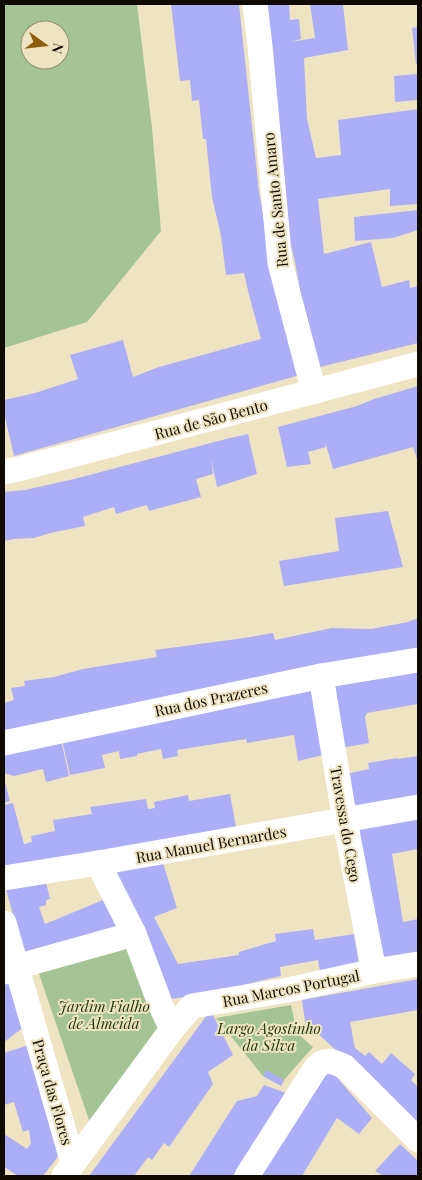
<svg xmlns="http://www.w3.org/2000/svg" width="422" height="1180" font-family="'Playfair Display',serif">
<rect width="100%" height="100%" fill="#efe4c2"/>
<g fill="#a5c495" fill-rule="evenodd">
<path d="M4,4H137L152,128L161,231L87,322L4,348ZM30,30H60V60H30Z"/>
<path d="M130,946L161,1024L90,1123L38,971Z"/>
<path d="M291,1005L297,1033L313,1047L284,1080L281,1086L263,1076L216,1018Z"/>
</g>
<g fill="#adaef8">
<path d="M171,4H239L259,192L266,231L300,375L14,456L4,413V400L35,393L78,379L70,355L123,340L133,377L159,367L261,339L249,295L244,273L226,275L221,236L212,197L206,139H203L199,100L192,101L190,80L180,81Z"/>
<path d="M262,4H289L290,20L299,19L301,39L290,42L315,38L310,4H343L348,50L304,58L307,119L316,158L341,155L338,120L418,109V204L390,206V189L318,199L324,254L371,242L382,287L409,280L410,288L418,286V343L320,367L303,307L295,262L281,204Z"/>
<path d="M418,27V64H416L412,28Z"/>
<path d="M418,74V100L395,102L394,76Z"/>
<path d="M418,210V230L393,238L355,241L354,217Z"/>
<path d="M418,386V462L413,447L333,469L325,441L326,447L308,452L311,464L287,467L278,427L357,406L374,399Z"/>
<path d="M248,434L257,474L217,487L211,459L213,474L196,479L201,497L149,511L147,505L116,514L114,507L83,517L85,526L50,533L34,538L14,539L4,541V492L25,490L74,479L226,439Z"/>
<path d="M388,511L403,567L284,586L279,561L339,551L335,518Z"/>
<path d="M418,618V650L4,732V703L14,700L11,688L25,686L24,681L54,677L83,669L157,657L155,650L244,638L273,633L275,640L332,628L371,629L408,622Z"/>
<path d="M418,672V704L367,713L365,717L369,743L341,748L331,687Z"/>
<path d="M312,691L323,755L298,761L294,735L247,743L246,739L177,750L178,756L163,759L161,749L137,754V756L120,759L119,751L102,755L105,768L70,775L62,740Z"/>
<path d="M61,740L69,776L46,782L43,769L14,776L4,773V754Z"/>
<path d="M418,756V796L352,807L346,774L369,769L368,763L398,758V759Z"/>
<path d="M4,778L10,801L4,803Z"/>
<path d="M230,794L236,827L4,868V805L13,803L24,844L32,842L31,836L55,831L53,820L92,814L90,807L146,799L148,809L155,808L154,802L188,795L189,801Z"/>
<path d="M418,817V849L392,854L403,922L418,919V954L378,961L355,826Z"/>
<path d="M162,860L177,908L154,917L178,964L239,955V952L276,941L275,934L313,929L315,940L354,934L359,964L320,972L318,960L280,967L281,976L196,996L169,999L110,869Z"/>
<path d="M45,878L50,899L46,900V905L39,907L45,924L103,900L120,929L25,957L5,886Z"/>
<path d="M9,979L24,1027L4,1042V982Z"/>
<path d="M418,979V1010L350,1022L355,1048L365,1056L369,1052L382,1064L391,1053L415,1074L411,1080L418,1087V1126L313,1029L306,1028L302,1000Z"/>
<path d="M207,1015H213L233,1055L208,1072L213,1084L169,1147L164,1143L152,1160L148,1157L134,1176H89Z"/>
<path d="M29,1045L59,1149L57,1158L43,1176H18L4,1167V1134L27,1149L31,1143L29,1130L23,1132L14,1102L4,1105V1053Z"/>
<path d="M266,1070L284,1080L281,1086L263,1076Z"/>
<path d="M329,1072L334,1074L372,1118L359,1134L337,1118L302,1176H260L326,1074Z"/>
<path d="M264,1085L286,1093L233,1176H189L237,1101L257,1096Z"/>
<path d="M400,1144L418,1161V1176H384L375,1171Z"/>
</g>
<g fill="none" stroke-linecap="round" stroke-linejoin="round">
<g stroke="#fff" stroke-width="25">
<path d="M255,4L260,46L280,263L314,392"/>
<path d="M4,472L19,469L418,364"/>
<path d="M321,676L345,821L374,971"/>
<path d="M4,743L321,676L418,660"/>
<path d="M98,863L134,934L161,1006L168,1021L173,1028"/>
<path d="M4,878L98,863L418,807"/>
<path d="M4,923L73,1163"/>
<path d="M4,972L16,967L134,934"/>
<path d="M64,1176L173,1028L192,1006L288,990L374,971L418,964"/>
<path d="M247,1176L315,1069C325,1057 333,1061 345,1067L418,1140"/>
</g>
</g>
<g text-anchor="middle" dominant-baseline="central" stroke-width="4" stroke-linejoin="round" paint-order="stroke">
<g font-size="15" fill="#0f0b02" stroke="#efe4c2">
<text transform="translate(275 200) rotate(-96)">Rua de Santo Amaro</text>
<text transform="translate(211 419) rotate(-15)">Rua de São Bento</text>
<text transform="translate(211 699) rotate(-12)">Rua dos Prazeres</text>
<text transform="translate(346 824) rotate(80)">Travessa do Cego</text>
<text transform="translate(211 844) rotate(-10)">Rua Manuel Bernardes</text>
<text transform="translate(291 988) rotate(-11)">Rua Marcos Portugal</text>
<text transform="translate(53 1092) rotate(74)">Praça das Flores</text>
</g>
<g font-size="15" font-style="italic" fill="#1b3706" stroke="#efe4c2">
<text x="104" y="1006">Jardim Fialho<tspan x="104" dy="17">de Almeida</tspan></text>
<text x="269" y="1028">Largo Agostinho<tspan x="269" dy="17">da Silva</tspan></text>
</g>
</g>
<rect width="422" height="1180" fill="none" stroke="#0f0b02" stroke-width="10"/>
<g transform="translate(45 45) rotate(105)"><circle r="24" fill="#efe4c2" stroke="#958d75"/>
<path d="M0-4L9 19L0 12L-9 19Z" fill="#8f5e0b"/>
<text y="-8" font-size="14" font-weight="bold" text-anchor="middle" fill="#0f0b02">N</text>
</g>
</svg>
